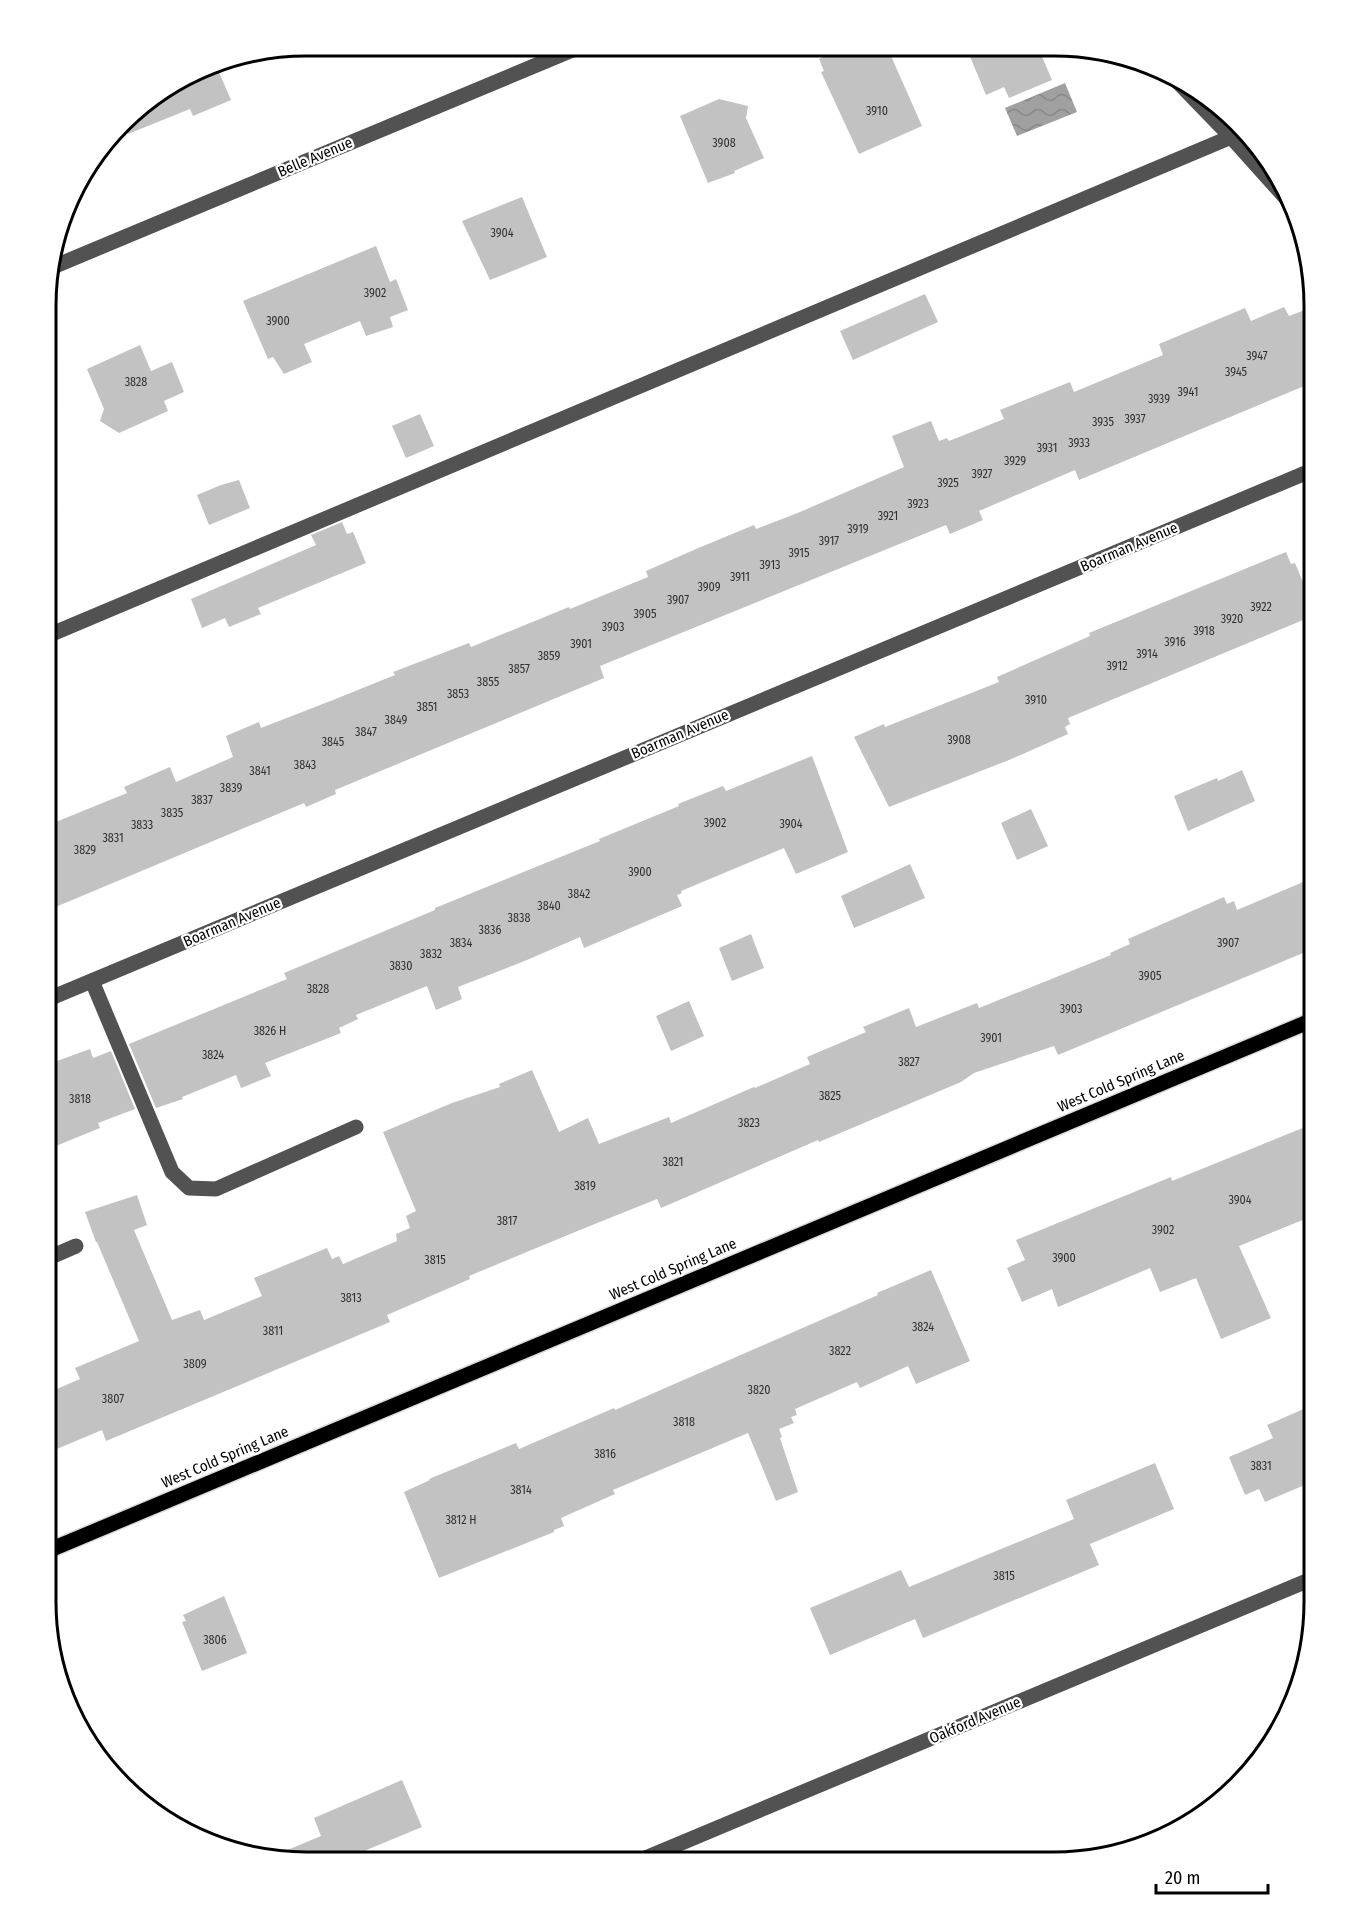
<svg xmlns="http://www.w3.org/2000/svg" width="1360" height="1908" font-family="'Fira Sans Condensed',sans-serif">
<defs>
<pattern id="water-waves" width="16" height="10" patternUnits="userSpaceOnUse" patternTransform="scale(1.5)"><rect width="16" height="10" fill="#a0a0a0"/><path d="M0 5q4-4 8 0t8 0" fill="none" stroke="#888"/></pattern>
</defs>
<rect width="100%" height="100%" fill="#fff"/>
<path fill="url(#water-waves)" d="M1065,83L1077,112L1017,136L1005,108Z"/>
<g fill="#c2c2c2">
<path d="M846,47H887L922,126L859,154L821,72L824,71L819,59Z"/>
<path d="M966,47H1038L1052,80L1009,98L1004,87L986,95Z"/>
<path d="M215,63L231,100L193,116L190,109L128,134L123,123L134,109Z"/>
<path d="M719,99L748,106L746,118L764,158L734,171L735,173L708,183L680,116Z"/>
<path d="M522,197L547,257L490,280L462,221Z"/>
<path d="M376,246L390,282L396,279L408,310L390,317L393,327L366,336L360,321L304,344L312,362L284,374L273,357L268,359L243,301Z"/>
<path d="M925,294L938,322L853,360L840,331Z"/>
<path d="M1315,306V367L1308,370L1314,382L1079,480L1075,470L979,511L983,520L950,534L946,525L600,666L604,678L335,790L336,794L306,807L304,803L46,911V826L127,793L124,787L170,767L176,782L233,757L226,736L259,722L261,728L333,700L395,675L393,672L469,643L471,647L569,607L570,609L648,577L646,571L696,549L754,525L756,529L800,512L904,467L892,436L931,421L939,441L947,438L949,441L1004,419L1000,410L1070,382L1074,392L1163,355L1159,344L1245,308L1251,321L1284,307L1289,316Z"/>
<path d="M140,345L151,371L172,362L184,392L164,401L168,411L119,433L100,421L104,409L87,369Z"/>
<path d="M420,414L434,446L406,458L392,426Z"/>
<path d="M239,480L250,508L209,525L197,495L221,485Z"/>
<path d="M342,522L347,534L353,532L366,563L258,608L261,614L229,627L225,618L202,628L191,599L316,545L311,535Z"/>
<path d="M1286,552L1291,564L1295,563L1315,611V615L1068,718L1070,724L1065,727L1068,734L1009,760L889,807L854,737L884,724L885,727L999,682L997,677L1090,636L1089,633Z"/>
<path d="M812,756L848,852L796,874L784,848L681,891L682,893L677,895L682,906L584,948L580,937L527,960L458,987L462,999L436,1010L427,986L356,1015L358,1019L339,1028L341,1033L265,1063L271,1076L241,1088L236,1075L182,1097L183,1099L156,1108L129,1044L287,979L284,973L435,910V908L600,841L599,839L679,806L678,804L723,786L726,791Z"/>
<path d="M1242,770L1255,801L1188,831L1174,796L1217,778L1218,781Z"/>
<path d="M1031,809L1048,846L1017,860L1001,823Z"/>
<path d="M910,864L925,898L854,928L841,896Z"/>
<path d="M1315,877V948L1058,1055L1054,1046L974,1073L961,1082L819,1142L818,1140L661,1208L657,1199L575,1232L469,1276L470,1279L387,1315L390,1322L106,1441L102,1430L45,1454V1394L80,1379L75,1368L139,1341L97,1242H96L85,1212L137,1195L147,1225L134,1230L172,1320L200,1310L204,1320L262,1296L254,1278L327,1248L332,1259L339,1256L343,1264L397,1241L396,1234L410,1228L406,1216L416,1211L383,1132L452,1103L500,1087L499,1084L532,1070L559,1132L588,1118L599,1144L669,1117L671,1123L754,1087L755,1088L810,1064L807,1057L866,1032L863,1027L909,1008L916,1027L977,1003L979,1008L1111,955L1110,953L1130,944L1128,939L1224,897L1227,904L1234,901L1237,910Z"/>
<path d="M751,934L764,968L732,981L719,948Z"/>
<path d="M689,1001L704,1036L671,1051L656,1016Z"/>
<path d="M90,1049L93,1058L111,1051L135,1109L98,1123L100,1128L46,1150V1065Z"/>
<path d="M1315,1123V1215L1239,1246L1271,1318L1221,1339L1196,1278L1160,1292L1150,1268L1058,1307L1052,1289L1022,1302L1007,1268L1025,1260L1016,1240L1171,1177L1172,1181Z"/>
<path d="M931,1270L970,1361L916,1384L908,1366L860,1388L857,1382L795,1409L797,1415L791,1417L794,1423L779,1429L782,1437L780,1438L798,1492L776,1501L748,1433L613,1490L615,1494L561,1518L564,1526L554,1530V1532L439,1578L404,1492L430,1480L429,1479L516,1443L519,1449L614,1408L615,1410L878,1295L877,1293Z"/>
<path d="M1315,1404L1314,1481L1265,1502L1259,1489L1245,1495L1229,1457L1273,1438L1267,1425Z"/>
<path d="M1155,1463L1174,1509L1090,1544L1099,1565L923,1638L915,1619L830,1655L810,1608L901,1570L909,1587L1074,1519L1066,1500Z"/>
<path d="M224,1596L247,1653L202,1671L182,1622L186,1621L183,1615Z"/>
<path d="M402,1780L422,1827L340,1861L266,1859L321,1836L314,1818Z"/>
</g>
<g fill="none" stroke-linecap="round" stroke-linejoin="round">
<g stroke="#dbdbdb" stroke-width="18">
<path id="major" d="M45,1552L1315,1019"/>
</g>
<g stroke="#525252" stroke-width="15">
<path d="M1171,75L1231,137"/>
<path d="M48,269L582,46"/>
<path d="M47,636L1231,137L1291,204"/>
<path d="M92,981L172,1172L189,1188L216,1189L356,1127"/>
<path d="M46,1000L1315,469"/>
<path d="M46,1259L76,1246"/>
<path d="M636,1862L1314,1578"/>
</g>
<use href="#major" stroke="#000" stroke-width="15"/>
</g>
<g text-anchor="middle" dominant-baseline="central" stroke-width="4.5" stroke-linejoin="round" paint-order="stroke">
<g font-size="12" fill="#303030">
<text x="877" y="111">3910</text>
<text x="724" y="143">3908</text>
<text x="502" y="233">3904</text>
<text x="375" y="293">3902</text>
<text x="278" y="321">3900</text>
<text x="1257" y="356">3947</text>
<text x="1236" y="372">3945</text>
<text x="136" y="382">3828</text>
<text x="1188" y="392">3941</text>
<text x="1159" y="399">3939</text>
<text x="1135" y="419">3937</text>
<text x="1103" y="422">3935</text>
<text x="1079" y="443">3933</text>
<text x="1047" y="448">3931</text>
<text x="1015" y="461">3929</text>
<text x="982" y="474">3927</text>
<text x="948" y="483">3925</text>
<text x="918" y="504">3923</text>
<text x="888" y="516">3921</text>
<text x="858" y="529">3919</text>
<text x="829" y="541">3917</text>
<text x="799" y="553">3915</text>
<text x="770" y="565">3913</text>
<text x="740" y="577">3911</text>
<text x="709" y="587">3909</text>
<text x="678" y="600">3907</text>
<text x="1261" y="607">3922</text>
<text x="645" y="614">3905</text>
<text x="1232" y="619">3920</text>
<text x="613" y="627">3903</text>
<text x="1204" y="631">3918</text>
<text x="1175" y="642">3916</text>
<text x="581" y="644">3901</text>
<text x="1147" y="654">3914</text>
<text x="549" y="656">3859</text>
<text x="1117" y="666">3912</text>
<text x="519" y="669">3857</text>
<text x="488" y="682">3855</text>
<text x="458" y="694">3853</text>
<text x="1036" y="700">3910</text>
<text x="427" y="707">3851</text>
<text x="396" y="720">3849</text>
<text x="366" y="732">3847</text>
<text x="959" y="740">3908</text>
<text x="333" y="742">3845</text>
<text x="305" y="765">3843</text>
<text x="260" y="771">3841</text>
<text x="231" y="788">3839</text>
<text x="202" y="800">3837</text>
<text x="172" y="813">3835</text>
<text x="715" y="823">3902</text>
<text x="791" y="824">3904</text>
<text x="142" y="825">3833</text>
<text x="113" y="838">3831</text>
<text x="85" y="850">3829</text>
<text x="640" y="872">3900</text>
<text x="579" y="894">3842</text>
<text x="549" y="906">3840</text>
<text x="519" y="918">3838</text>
<text x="490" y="930">3836</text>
<text x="461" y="943">3834</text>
<text x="1228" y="943">3907</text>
<text x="431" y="954">3832</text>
<text x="401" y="966">3830</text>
<text x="1150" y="976">3905</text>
<text x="318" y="989">3828</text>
<text x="1071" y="1009">3903</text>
<text x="270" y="1031">3826 H</text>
<text x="991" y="1038">3901</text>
<text x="213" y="1055">3824</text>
<text x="909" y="1062">3827</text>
<text x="830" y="1096">3825</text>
<text x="80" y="1099">3818</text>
<text x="749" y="1123">3823</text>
<text x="673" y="1162">3821</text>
<text x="585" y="1186">3819</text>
<text x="1240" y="1200">3904</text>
<text x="507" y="1221">3817</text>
<text x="1163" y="1230">3902</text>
<text x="1064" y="1258">3900</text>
<text x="435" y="1260">3815</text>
<text x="351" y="1298">3813</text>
<text x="923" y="1327">3824</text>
<text x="273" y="1331">3811</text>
<text x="840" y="1351">3822</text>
<text x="195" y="1364">3809</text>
<text x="759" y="1390">3820</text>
<text x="113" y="1399">3807</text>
<text x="684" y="1422">3818</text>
<text x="605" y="1454">3816</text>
<text x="1261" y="1466">3831</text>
<text x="521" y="1490">3814</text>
<text x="461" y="1520">3812 H</text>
<text x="1004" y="1576">3815</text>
<text x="215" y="1640">3806</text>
</g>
<g font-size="15" fill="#000" stroke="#fff">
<text transform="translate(315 157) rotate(-23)">Belle Avenue</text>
<text transform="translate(1129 547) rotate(-23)">Boarman Avenue</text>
<text transform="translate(680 734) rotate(-23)">Boarman Avenue</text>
<text transform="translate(232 922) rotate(-23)">Boarman Avenue</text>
<text transform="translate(1121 1081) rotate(-23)">West Cold Spring Lane</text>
<text transform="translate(673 1269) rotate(-23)">West Cold Spring Lane</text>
<text transform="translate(225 1457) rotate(-23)">West Cold Spring Lane</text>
<text transform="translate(975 1720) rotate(-23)">Oakford Avenue</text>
</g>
</g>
<path d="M0 0H1360V1908H0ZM306 56H1054A250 250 0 0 1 1304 306V1602A250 250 0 0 1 1054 1852H306A250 250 0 0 1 56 1602V306A250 250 0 0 1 306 56Z" fill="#fff" fill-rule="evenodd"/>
<path fill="none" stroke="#000" stroke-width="3" d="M306 56H1054A250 250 0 0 1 1304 306V1602A250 250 0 0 1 1054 1852H306A250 250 0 0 1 56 1602V306A250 250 0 0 1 306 56Z"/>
<path d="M1156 1884v9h112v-9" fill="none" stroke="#000000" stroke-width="3"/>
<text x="1165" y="1884" font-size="18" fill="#000000" stroke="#ffffff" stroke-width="4.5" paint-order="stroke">20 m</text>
</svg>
